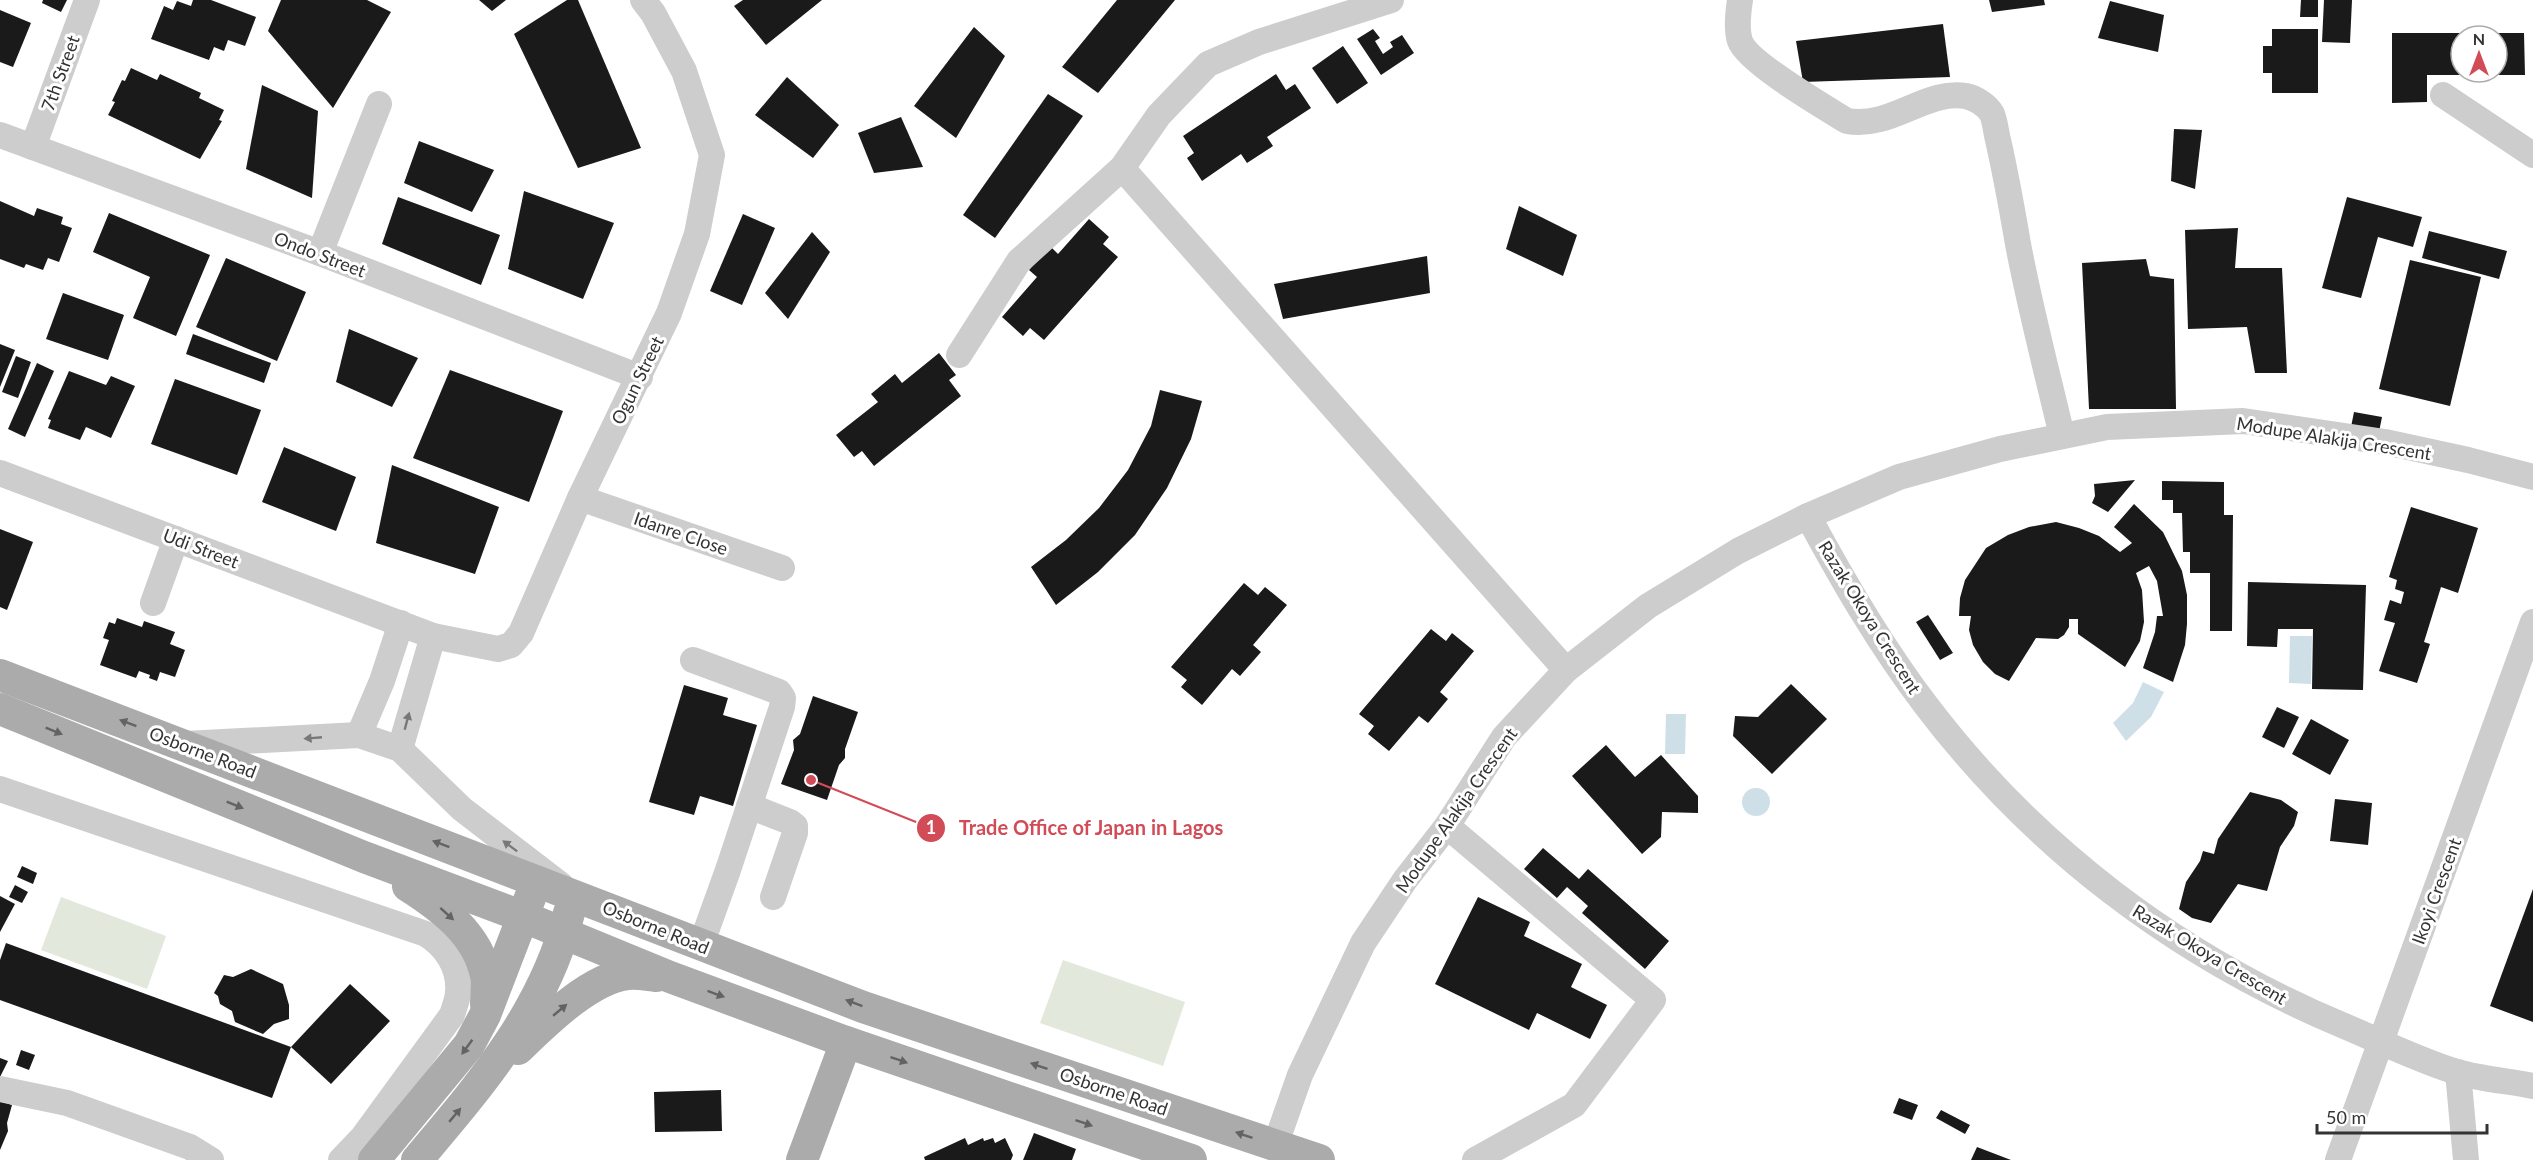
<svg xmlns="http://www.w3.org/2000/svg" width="2533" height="1160" font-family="Lato,sans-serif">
<rect width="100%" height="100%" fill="#fff"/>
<g fill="#e3e8dd">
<path d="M61,897L166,936L147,989L41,950Z"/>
<path d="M1063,960L1185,1002L1163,1066L1040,1023Z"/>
</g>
<g fill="#cfdfe8">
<path d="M2290,636H2312L2311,684L2289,683Z"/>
<path d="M2143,682L2164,692L2151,717L2126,741L2113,723L2133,703Z"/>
<path d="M1666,714H1686L1685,754H1665Z"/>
<circle cx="1756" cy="802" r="14"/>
</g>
<g fill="#1a1a1a" fill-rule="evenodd">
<path d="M43,0H67L61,12L42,3Z"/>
<path d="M193,0H211L256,17L245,46L228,40L224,51L214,47L209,60L151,39L164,6L173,10L177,1L191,6Z"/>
<path d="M281,0H367L391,12L333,108L268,31Z"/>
<path d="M479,0H506L492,11Z"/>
<path d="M567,0H578L641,148L578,168L514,34Z"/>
<path d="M743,0H822L766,45L734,6Z"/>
<path d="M1117,0H1175L1098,93L1062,67Z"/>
<path d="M1989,0H2044L2045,5L1992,12Z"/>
<path d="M2301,0H2318V17H2300Z"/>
<path d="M2324,0H2352L2350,43L2322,42Z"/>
<path d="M2110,1L2164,15L2158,52L2098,38Z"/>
<path d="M0,10L31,23L13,67L0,62Z"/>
<path d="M1943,24L1950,77L1803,82L1796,41Z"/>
<path d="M974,27L1005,56L956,138L914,106Z"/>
<path d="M1373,29L1380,38L1375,41L1383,54L1393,47L1390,42L1402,35L1414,53L1381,75L1357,39Z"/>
<path d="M2272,29H2318V93H2272V73H2263V46H2272Z"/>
<path d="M2392,33H2524L2525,75H2427V102L2392,103ZM2461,36H2497V72H2461Z"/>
<path d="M1343,46L1368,83L1337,104L1312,68Z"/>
<path d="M131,68L157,80L160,74L201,93L199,98L224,110L219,120L222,121L200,159L108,115L115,102L112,101L122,80L125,81Z"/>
<path d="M1276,74L1286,90L1295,84L1311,108L1267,137L1273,146L1247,163L1241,154L1202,181L1187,158L1194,153L1183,136Z"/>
<path d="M787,77L839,125L813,158L755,115Z"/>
<path d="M262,85L318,111L312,198L246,169Z"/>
<path d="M1048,94L1083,116L995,238L963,215Z"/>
<path d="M901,117L923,167L874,173L858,133Z"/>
<path d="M2174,129L2202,130L2195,189L2171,181Z"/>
<path d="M419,141L494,170L472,212L404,183Z"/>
<path d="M524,191L614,223L583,299L508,269Z"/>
<path d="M398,197L500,235L481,285L382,244Z"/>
<path d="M2347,197L2422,217L2413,247L2378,237L2361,298L2322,288Z"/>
<path d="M0,201L34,216L37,208L63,217L61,224L72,228L59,262L48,258L43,270L26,264L24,268L0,259Z"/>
<path d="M1519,206L1577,235L1563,276L1506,249Z"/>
<path d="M109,213L210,255L176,336L133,318L150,277L93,252Z"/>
<path d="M743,214L775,228L742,305L710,291Z"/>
<path d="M1089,219L1109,237L1103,244L1118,257L1044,340L1030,328L1023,336L1002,317L1037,277L1029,270L1050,246L1058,254Z"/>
<path d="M2238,228L2235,268H2282L2287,373H2255L2247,327L2188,329L2185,230Z"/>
<path d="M2429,231L2507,251L2499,279L2422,258Z"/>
<path d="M812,232L830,252L788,319L765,293Z"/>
<path d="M1427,256L1430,293L1283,319L1274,284Z"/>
<path d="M226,258L306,292L277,361L196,327Z"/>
<path d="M2146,259L2150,276L2174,279L2176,409H2089L2082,263Z"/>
<path d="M2410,260L2481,277L2450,406L2379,389Z"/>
<path d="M63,293L124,315L108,360L46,339Z"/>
<path d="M349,329L418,358L392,407L336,382Z"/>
<path d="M193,334L271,363L264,383L186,354Z"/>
<path d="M0,344L15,350L0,387Z"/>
<path d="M939,353L956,375L949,380L961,396L874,466L862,451L854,457L836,435L878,402L871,394L895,374L902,383Z"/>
<path d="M16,356L31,362L18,398L2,392Z"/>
<path d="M37,363L54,371L25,437L8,429Z"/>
<path d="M450,370L563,411L529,502L413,458Z"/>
<path d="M69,371L106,385L111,376L135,386L111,438L86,427L80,440L48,428L51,420L48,419Z"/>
<path d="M175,379L261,410L237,475L151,444Z"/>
<path d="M1160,390L1202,401L1191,439L1167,488L1135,535L1098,572L1056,605L1031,567L1066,540L1099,508L1128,470L1151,426Z"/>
<path d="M2354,412L2382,417L2378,437L2350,432Z"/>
<path d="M284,447L356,477L336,531L262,502Z"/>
<path d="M392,465L499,507L475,574L376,543Z"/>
<path d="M2135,480L2108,512L2092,503L2095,496L2094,484Z"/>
<path d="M2162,481L2224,482V515H2233L2232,631H2210V573H2190V552H2183L2182,513H2173V500H2162Z"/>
<path d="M2134,504L2163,532L2182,571L2187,595V624L2185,645L2173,682L2143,668L2155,632L2157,616H2163L2157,581L2149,566L2136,573L2142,590L2144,622L2140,641L2125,667L2078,634V619H2069V627L2064,635L2058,639L2036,638L2009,681L1995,674L1983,662L1973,645L1969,630L1971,616H1959L1960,598L1965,580L1986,548L2008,535L2029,527L2056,522L2079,528L2099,536L2120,552L2132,543L2114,527Z"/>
<path d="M2411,507L2478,528L2458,593L2441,587L2424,642L2430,644L2417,683L2379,671L2395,623L2384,620L2390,600L2401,604L2404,592L2395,589L2397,580L2389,577Z"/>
<path d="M0,529L33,542L7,610L0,607Z"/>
<path d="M2248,582L2366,585L2363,690L2312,689L2313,629H2278L2277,647L2247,646Z"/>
<path d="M1244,583L1258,595L1265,587L1287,605L1253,645L1261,652L1240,676L1232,669L1202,705L1181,687L1187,680L1171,667Z"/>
<path d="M1928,615L1953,653L1940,660L1916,622Z"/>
<path d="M117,618L142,627L144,621L175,632L170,644L185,650L175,677L160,672L157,681L149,678L150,675L139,671L136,678L100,665L109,640L103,638L109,622L115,624Z"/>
<path d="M1431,629L1446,641L1452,633L1474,651L1440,692L1448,699L1428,723L1419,716L1389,751L1368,734L1374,726L1359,714Z"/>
<path d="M1791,684L1827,719L1772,774L1733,736L1735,716L1758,717Z"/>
<path d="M684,685L728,698L723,715L757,725L733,806L700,796L694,815L649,802Z"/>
<path d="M813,696L858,712L845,749V758L839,765L827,800L781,784L794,750L793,740L800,734Z"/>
<path d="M2277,707L2299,717L2284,748L2262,737Z"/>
<path d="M2311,719L2349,740L2330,775L2292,754Z"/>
<path d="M1606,745L1635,777L1661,755L1698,796V813L1662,812L1661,837L1642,854L1572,776Z"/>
<path d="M2250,792L2281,800L2298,812L2294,826L2280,847L2267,891L2238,884L2211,923L2192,918L2179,909L2186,882L2200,861L2203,851L2214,854L2218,839Z"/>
<path d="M2335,799L2372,803L2368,845L2330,841Z"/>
<path d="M1543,848L1579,879L1588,869L1669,941L1645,969L1582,913L1588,906L1567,887L1557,898L1524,869Z"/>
<path d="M22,866L37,873L33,884L17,877Z"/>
<path d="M15,885L28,892L22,903L9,897Z"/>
<path d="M2533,889V1022L2490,1006Z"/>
<path d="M0,896L15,904L0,932Z"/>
<path d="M1478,897L1530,922L1524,936L1582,964L1571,987L1607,1005L1590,1039L1537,1013L1529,1030L1435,984Z"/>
<path d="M6,943L291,1047L272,1098L0,1000V960Z"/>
<path d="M251,969L283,984L289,1005V1019L274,1024L263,1034L235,1022L232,1011L220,1004L218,996L214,993L224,975L233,977Z"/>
<path d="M350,984L390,1021L331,1084L291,1047Z"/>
<path d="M21,1050L35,1055L29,1070L16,1065Z"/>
<path d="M0,1058L8,1061L0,1077Z"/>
<path d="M721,1090L722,1131L655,1132L654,1092Z"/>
<path d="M1899,1098L1918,1105L1912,1120L1893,1113Z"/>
<path d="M0,1101L12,1105L7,1123L8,1131L0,1150Z"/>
<path d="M1941,1110L1970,1125L1965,1134L1936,1118Z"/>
<path d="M1034,1133L1076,1149L1072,1160H1023Z"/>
<path d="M965,1138L968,1145L983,1138L984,1141L993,1138L995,1143L1005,1138L1013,1155L1011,1160H925L924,1157Z"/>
<path d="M1977,1147L2011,1160H1971Z"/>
</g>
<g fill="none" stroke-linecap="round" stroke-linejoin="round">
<g stroke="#cdcdcd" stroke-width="26">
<path d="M1740,0C1738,13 1736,29 1740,41C1747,62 1826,108 1847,121C1891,129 1926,89 1966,96C1975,98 1987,105 1992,114C1995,121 1996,132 1998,140C2006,175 2012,209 2018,244C2030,308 2047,372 2062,436"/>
<path d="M2443,95L2533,155"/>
<path d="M0,135L320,253L640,377"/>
<path d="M33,147L87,0"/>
<path d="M1122,168L1159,115L1208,64L1259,42L1391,0"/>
<path d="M320,253L379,104"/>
<path d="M959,355L1019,261L1122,168L1566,670"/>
<path d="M0,473L433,636L498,649L511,645L521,633L580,498L669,313L697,234L712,155L684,71L653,13L643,0"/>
<path d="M580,498L782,568"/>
<path d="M1808,516C1843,581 1880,645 1925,704C2033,847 2177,956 2342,1025C2380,1041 2418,1060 2457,1072C2481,1079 2508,1081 2533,1086"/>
<path d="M153,603L176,539"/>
<path d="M693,660L779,692L783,698L782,707L728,870L701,945"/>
<path d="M359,735L382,681L401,623"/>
<path d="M185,744L359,735L400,749L462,809L561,885"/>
<path d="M400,749L433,636"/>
<path d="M0,789L426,934C446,946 460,968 458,992C458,999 454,1008 452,1015L363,1137L341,1160"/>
<path d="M749,806L790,822L795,826V833L773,897"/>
<path d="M1447,826L1653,1000L1574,1105L1475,1160"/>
<path d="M2458,1072L2466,1160"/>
<path d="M0,1089L67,1103L190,1147L211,1160"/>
<path d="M1275,1146L1300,1075L1363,943L1405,880L1447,826L1504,737L1566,670L1648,606L1738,551L1808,516L1899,477L2000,449L2107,427L2243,421L2385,442L2468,460L2533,477"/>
<path d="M2338,1160L2533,622"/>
</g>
<g stroke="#ababab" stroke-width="32">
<path d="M0,675L863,1007L1319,1160"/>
<path d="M0,709L364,857L524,917L670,977L846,1042L1191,1160"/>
<path d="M408,886C441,907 478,934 486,976C488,985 486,995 486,1004"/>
<path d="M518,1049C545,1023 590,978 628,974C637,973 647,975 656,976"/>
<path d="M374,1160L469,1045L485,1015L530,898"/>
<path d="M417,1160C481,1084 544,1012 569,913"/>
<path d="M802,1160L846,1042"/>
</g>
</g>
<defs><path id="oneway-solid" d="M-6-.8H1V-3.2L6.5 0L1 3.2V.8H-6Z" transform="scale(1.5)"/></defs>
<g fill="#787878">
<use href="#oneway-solid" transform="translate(407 721) rotate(-75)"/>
<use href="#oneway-solid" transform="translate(313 738) rotate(175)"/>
<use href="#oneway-solid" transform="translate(510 846) rotate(-143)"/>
</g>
<g fill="#636363">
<use href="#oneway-solid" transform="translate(128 723) rotate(-159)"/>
<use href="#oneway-solid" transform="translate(54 731) rotate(22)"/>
<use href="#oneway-solid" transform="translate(235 805) rotate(22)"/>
<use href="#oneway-solid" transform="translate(441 844) rotate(-159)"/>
<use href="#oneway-solid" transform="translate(447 914) rotate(42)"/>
<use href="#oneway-solid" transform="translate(716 994) rotate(20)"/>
<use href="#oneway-solid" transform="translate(854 1003) rotate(-159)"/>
<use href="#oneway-solid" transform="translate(560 1010) rotate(-40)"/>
<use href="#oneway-solid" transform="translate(467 1047) rotate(126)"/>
<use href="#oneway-solid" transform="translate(899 1060) rotate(19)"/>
<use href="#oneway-solid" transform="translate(1039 1066) rotate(-161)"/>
<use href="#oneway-solid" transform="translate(455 1115) rotate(-50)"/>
<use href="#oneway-solid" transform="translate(1084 1123) rotate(19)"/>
<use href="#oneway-solid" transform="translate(1244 1135) rotate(-161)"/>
</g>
<g text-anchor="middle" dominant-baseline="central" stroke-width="6" stroke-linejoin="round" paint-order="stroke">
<g font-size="18" fill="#333" stroke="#fff">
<text transform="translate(60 73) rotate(-70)">7th Street</text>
<text transform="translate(320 254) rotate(21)">Ondo Street</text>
<text transform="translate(637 380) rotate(-64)">Ogun Street</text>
<text transform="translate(2334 438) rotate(9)">Modupe Alakija Crescent</text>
<text transform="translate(681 533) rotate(19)">Idanre Close</text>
<text transform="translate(201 548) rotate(21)">Udi Street</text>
<text transform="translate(1870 617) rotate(58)">Razak Okoya Crescent</text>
<text transform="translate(203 752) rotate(21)">Osborne Road</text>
<text transform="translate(1456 810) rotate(-55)">Modupe Alakija Crescent</text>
<text transform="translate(2436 891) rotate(-70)">Ikoyi Crescent</text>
<text transform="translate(656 927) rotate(22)">Osborne Road</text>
<text transform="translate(2210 954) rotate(31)">Razak Okoya Crescent</text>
<text transform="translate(1114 1091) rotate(19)">Osborne Road</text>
</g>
</g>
<path fill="none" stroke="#d24c58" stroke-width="2" d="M811 780L931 828"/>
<g fill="#d24c58" stroke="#fff" stroke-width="2">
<circle cx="811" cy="780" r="6"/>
<circle cx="931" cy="828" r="15"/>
</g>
<g font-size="18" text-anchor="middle" font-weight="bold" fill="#fff">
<text x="931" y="834">1</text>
</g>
<g font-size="20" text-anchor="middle" font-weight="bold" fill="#d24c58" stroke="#fff" stroke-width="6" stroke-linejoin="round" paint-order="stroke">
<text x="1091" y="835">Trade Office of Japan in Lagos</text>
</g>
<g transform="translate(2479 54)"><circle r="28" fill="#ffffff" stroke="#adadad" stroke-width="1.5"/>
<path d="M0-4.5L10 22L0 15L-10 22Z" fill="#d24c58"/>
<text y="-9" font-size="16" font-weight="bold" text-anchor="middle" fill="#333333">N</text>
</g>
<path d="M2317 1124v9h170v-9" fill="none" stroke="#333333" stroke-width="3"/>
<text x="2326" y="1124" font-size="18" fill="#333333" stroke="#ffffff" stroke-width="4.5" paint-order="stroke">50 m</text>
</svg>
